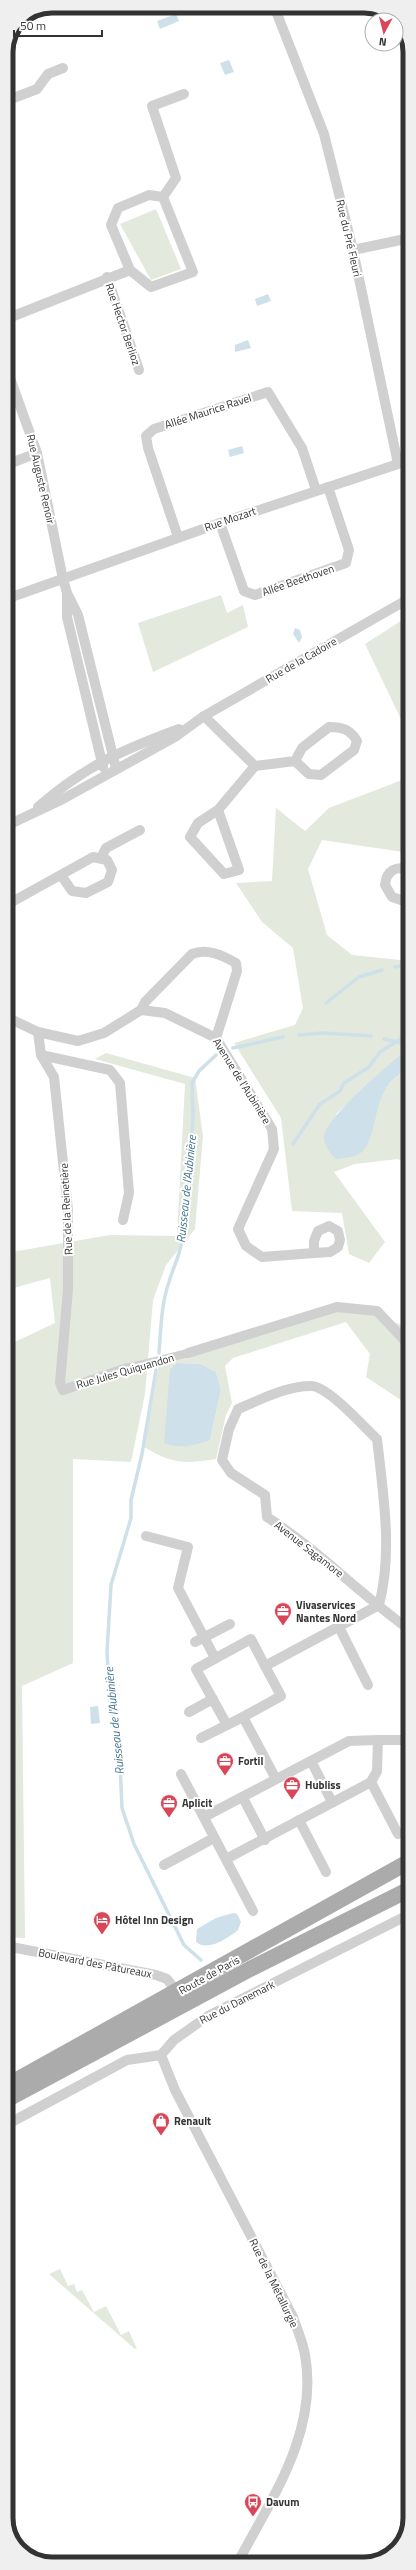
<svg xmlns="http://www.w3.org/2000/svg" width="416" height="2570" font-family="'Titillium Web',sans-serif">
<rect width="100%" height="100%" fill="#fff"/>
<g fill="#e3e9dd" fill-rule="evenodd">
<path d="M156,209L181,269L151,280L120,224Z"/>
<path d="M221,595L227,613L243,605L248,627L153,672L138,623Z"/>
<path d="M410,615V738L365,644Z"/>
<path d="M410,749V853L322,840L308,869L327,935L352,955L410,961V1047L336,1114L369,1142C376,1115 379,1079 410,1070V1166L398,1159L355,1164L334,1172L385,1242L369,1263L349,1254L342,1213L292,1211L281,1118L234,1043L295,1025L303,1008L293,948L262,922L236,883L272,881L276,808L305,831L329,808L402,780Z"/>
<path d="M106,1053L195,1078L203,1136L195,1229L166,1265L153,1300L145,1394L131,1462L73,1459V1663L22,1686L25,1938L6,1937V1346L55,1323L50,1278L6,1290V1253L110,1235L177,1236L185,1084L95,1059Z"/>
<path d="M337,1311L376,1314L410,1329V1406L366,1377L370,1354L346,1322L233,1358L225,1366L232,1403L226,1415L216,1459C182,1464 173,1464 144,1447L159,1363ZM177,1363L201,1364L216,1372L221,1390L210,1440Z"/>
<path d="M60,2269L68,2286L74,2284L77,2292L82,2290L94,2312L106,2306L121,2335L129,2331L137,2349H135L49,2274Z"/>
</g>
<g fill="#cee0e9">
<path d="M176,14L179,21L160,29L157,21Z"/>
<path d="M229,60L234,72L225,75L220,63Z"/>
<path d="M268,294L271,301L257,306L255,299Z"/>
<path d="M248,340L251,348L235,352V345Z"/>
<path d="M242,446L244,453L230,457L228,450Z"/>
<path d="M295,628L300,630L302,637L299,643L293,634Z"/>
<path d="M410,1047V1070C366,1083 383,1144 357,1155C351,1158 342,1158 336,1159C331,1154 324,1146 324,1138C323,1119 393,1061 410,1047Z"/>
<path d="M177,1363L201,1364L216,1372L221,1390L210,1440C194,1446 181,1449 164,1443L170,1369Z"/>
<path d="M98,1706L100,1723L91,1724L90,1707Z"/>
<path d="M233,1913L237,1914L241,1922L238,1930C228,1938 208,1952 196,1942L197,1929L216,1918Z"/>
</g>
<g fill="none" stroke-linecap="round" stroke-linejoin="round">
<g stroke="#cee0e9" stroke-width="3.5">
<path d="M395,967L410,964"/>
<path d="M326,1003L359,977L382,970"/>
<path d="M299,1035L323,1033L371,1036"/>
<path d="M384,1039L410,1045"/>
<path d="M233,1048L283,1037"/>
<path d="M293,1144L320,1104L340,1091L344,1083L369,1067L380,1052L399,1040L410,1029"/>
<path d="M159,1353C161,1329 161,1305 169,1282C173,1267 180,1256 182,1240L193,1120L192,1083L199,1071L216,1055"/>
<path d="M156,1370L142,1454L131,1500V1518L111,1585L107,1652L110,1701L119,1742L122,1808L134,1844L184,1945L201,1960"/>
</g>
<path stroke="#d0d0d0" stroke-width="8" d="M127,1368L188,1353"/>
<g stroke="#d0d0d0" stroke-width="10">
<path d="M274,6L324,134L353,250L398,464L410,461"/>
<path d="M396,21L397,24"/>
<path d="M6,101L37,89L48,74L63,68"/>
<path d="M149,195L163,197L193,272L151,287L130,270L111,225L118,208Z"/>
<path d="M163,197L176,178L152,106L184,94"/>
<path d="M353,250L410,238"/>
<path d="M107,277L139,370"/>
<path d="M6,319L130,270"/>
<path d="M6,367L37,453L63,579L67,593L78,615L116,768"/>
<path d="M6,465L37,453"/>
<path d="M220,523L244,591L255,595L346,563L349,550L328,487"/>
<path d="M178,537L148,448L146,436L154,429L268,392L302,448L316,490"/>
<path d="M67,595V617L103,767"/>
<path d="M6,599L220,523L398,464"/>
<path d="M204,716L255,766L218,810L198,823L190,837L224,874L239,870L218,810"/>
<path d="M255,766L295,761L309,774L321,775L354,750L357,741C350,729 342,727 329,727L302,748L295,761"/>
<path d="M38,807C85,766 122,750 179,729"/>
<path d="M6,826L63,799L175,737L204,716L410,598"/>
<path d="M101,858L106,848L140,830"/>
<path d="M410,871C397,864 386,871 385,885L392,897L401,900L410,897"/>
<path d="M6,909L10,903L93,857L107,860L112,870L108,882L86,893L72,891L61,875"/>
<path d="M141,1010L145,1002L192,954C207,948 222,955 236,963L237,971L216,1038"/>
<path d="M6,1017L38,1032L78,1041L104,1033L141,1010L165,1013L216,1038L272,1129L274,1149L238,1229L246,1246L262,1257L314,1253V1241L318,1231L329,1226L338,1231L340,1240L338,1247L330,1252L314,1253"/>
<path d="M38,1032L41,1055L54,1077L68,1210V1289L60,1383L63,1390L127,1368"/>
<path d="M41,1055L110,1070L120,1083L129,1193L123,1220"/>
<path d="M188,1353L337,1307L377,1311L410,1346"/>
<path d="M146,1536L188,1547L178,1588L215,1658"/>
<path d="M339,1627L368,1685"/>
<path d="M195,1642L230,1624"/>
<path d="M189,1712L213,1699"/>
<path d="M227,1725L196,1669L251,1639L265,1666"/>
<path d="M201,1738L243,1717"/>
<path d="M311,1761L332,1802"/>
<path d="M181,1774L253,1911"/>
<path d="M276,1779L243,1717L281,1696L265,1666L379,1605C393,1552 383,1493 377,1439C364,1427 328,1386 311,1386C286,1386 260,1400 238,1409L229,1429L222,1460L231,1473L265,1495L267,1517C318,1550 361,1595 410,1630"/>
<path d="M371,1782L398,1834"/>
<path d="M243,1798L265,1840"/>
<path d="M204,1817L349,1741L378,1740"/>
<path d="M299,1820L326,1872"/>
<path d="M226,1859L371,1782L377,1771L378,1740H410"/>
<path d="M164,1865L214,1838"/>
<path d="M6,1946L156,1975L167,1979L177,1992"/>
<path d="M161,2055L175,2090L293,2317C297,2329 303,2342 305,2355C319,2432 271,2499 237,2564"/>
<path d="M6,2125L127,2060L161,2055L174,2040L208,2016L410,1914"/>
</g>
<g stroke="#ababab" stroke-width="16">
<path d="M6,2086L410,1861"/>
<path d="M6,2100L250,1969L410,1889"/>
</g>
</g>
<defs>
<g id="office-pin" transform="scale(0.9)"><path d="M0 17L-7.5 6A9.5 9.5 0 1 1 7.5 6Z" fill="#d74757" stroke="#fff"/><path d="M-6-3h4V-5.5h4V-3h4V5H-6ZM-1-4.5V-3h2v-1.5ZM-6 0V1H6V0Z" fill="#fff"/></g>
<g id="hotel-pin" transform="scale(0.9)"><path d="M0 17L-7.5 6A9.5 9.5 0 1 1 7.5 6Z" fill="#d74757" stroke="#fff"/><path d="M-6-4.5h1.5V1H6V5H4.5V3h-9V5H-6ZM-4 0a1.8 1.8 0 1 1 3.6 0ZM.5 0V-2.5h3Q6-2.5 6 0Z" fill="#fff"/></g>
<g id="shop-pin" transform="scale(0.9)"><path d="M0 17L-7.5 6A9.5 9.5 0 1 1 7.5 6Z" fill="#d74757" stroke="#fff"/><path d="M-5-2.5h2.3a2.7 3.5 0 0 1 5.4 0H5L5.5 6h-11ZM-1.5-2.5h3a1.5 2.3 0 0 0-3 0Z" fill="#fff"/></g>
<g id="bus-pin" transform="scale(0.9)"><path d="M0 17L-7.5 6A9.5 9.5 0 1 1 7.5 6Z" fill="#d74757" stroke="#fff"/><path d="M-5-6H5V4H4V6H2V4H-2V6H-4V4H-5ZM-3.5-4V0h7V-4ZM-3.5 1.2v1.5H-2V1.2ZM2 1.2v1.5H3.5V1.2Z" fill="#fff"/></g>
</defs>
<g fill-rule="evenodd">
<use href="#office-pin" x="283" y="1611"/>
<use href="#office-pin" x="225" y="1761"/>
<use href="#office-pin" x="292" y="1785"/>
<use href="#office-pin" x="169" y="1803"/>
<use href="#hotel-pin" x="102" y="1920"/>
<use href="#shop-pin" x="161" y="2121"/>
<use href="#bus-pin" x="253" y="2502"/>
</g>
<g text-anchor="middle" dominant-baseline="central" stroke-width="4" stroke-linejoin="round" paint-order="stroke">
<g font-size="11" fill="#333" stroke="#fff">
<text transform="translate(349 238) rotate(77)">Rue du Pré Fleuri</text>
<text transform="translate(123 324) rotate(71)">Rue Hector Berlioz</text>
<text transform="translate(208 411) rotate(-18)">Allée Maurice Ravel</text>
<text transform="translate(41 479) rotate(77)">Rue Auguste Renoir</text>
<text transform="translate(230 519) rotate(-19)">Rue Mozart</text>
<text transform="translate(298 580) rotate(-19)">Allée Beethoven</text>
<text transform="translate(301 660) rotate(-30)">Rue de la Cadoire</text>
<text transform="translate(242 1081) rotate(58)">Avenue de l'Aubinière</text>
<text transform="translate(66 1209) rotate(-93)">Rue de la Reinetière</text>
<text transform="translate(125 1371) rotate(-16)">Rue Jules Quiquandon</text>
<text transform="translate(309 1549) rotate(38)">Avenue Sagamore</text>
<text transform="translate(95 1963) rotate(11)">Boulevard des Pâtureaux</text>
<text transform="translate(209 1975) rotate(-29)">Route de Paris</text>
<text transform="translate(237 2002) rotate(-27)">Rue du Danemark</text>
<text transform="translate(274 2283) rotate(64)">Rue de la Métallurgie</text>
</g>
<g font-size="11" font-weight="bold" fill="#333" stroke="#fff" text-anchor="start">
<text x="296" y="1605">Vivaservices<tspan x="296" dy="13">Nantes Nord</tspan></text>
<text x="238" y="1761">Fortil</text>
<text x="305" y="1785">Hubliss</text>
<text x="182" y="1803">Aplicit</text>
<text x="115" y="1920">Hôtel Inn Design</text>
<text x="174" y="2121">Renault</text>
<text x="266" y="2502">Davum</text>
</g>
<g font-size="12" font-style="italic" fill="#46768f" stroke="#fff">
<text transform="translate(186 1189) rotate(-84)">Ruisseau de l'Aubinière</text>
<text transform="translate(114 1721) rotate(-96)">Ruisseau de l'Aubinière</text>
</g>
</g>
<path d="M0 0H416V2570H0ZM52 13H364A39 39 0 0 1 403 52V2518A39 39 0 0 1 364 2557H52A39 39 0 0 1 13 2518V52A39 39 0 0 1 52 13Z" fill="#efefef" fill-rule="evenodd"/>
<path fill="none" stroke="#333" stroke-width="5" d="M52 13H364A39 39 0 0 1 403 52V2518A39 39 0 0 1 364 2557H52A39 39 0 0 1 13 2518V52A39 39 0 0 1 52 13Z"/>
<g transform="translate(384 32) rotate(187)"><circle r="19" fill="#ffffff" stroke="#adadad"/>
<path d="M0-3L7 15L0 10L-7 15Z" fill="#d74757"/>
<text y="-6" font-size="11" font-weight="bold" text-anchor="middle" fill="#333333">N</text>
</g>
<path d="M14 30v6h88v-6" fill="none" stroke="#333333" stroke-width="2"/>
<text x="20" y="30" font-size="12" fill="#333333" stroke="#ffffff" stroke-width="3" paint-order="stroke">50 m</text>
</svg>
